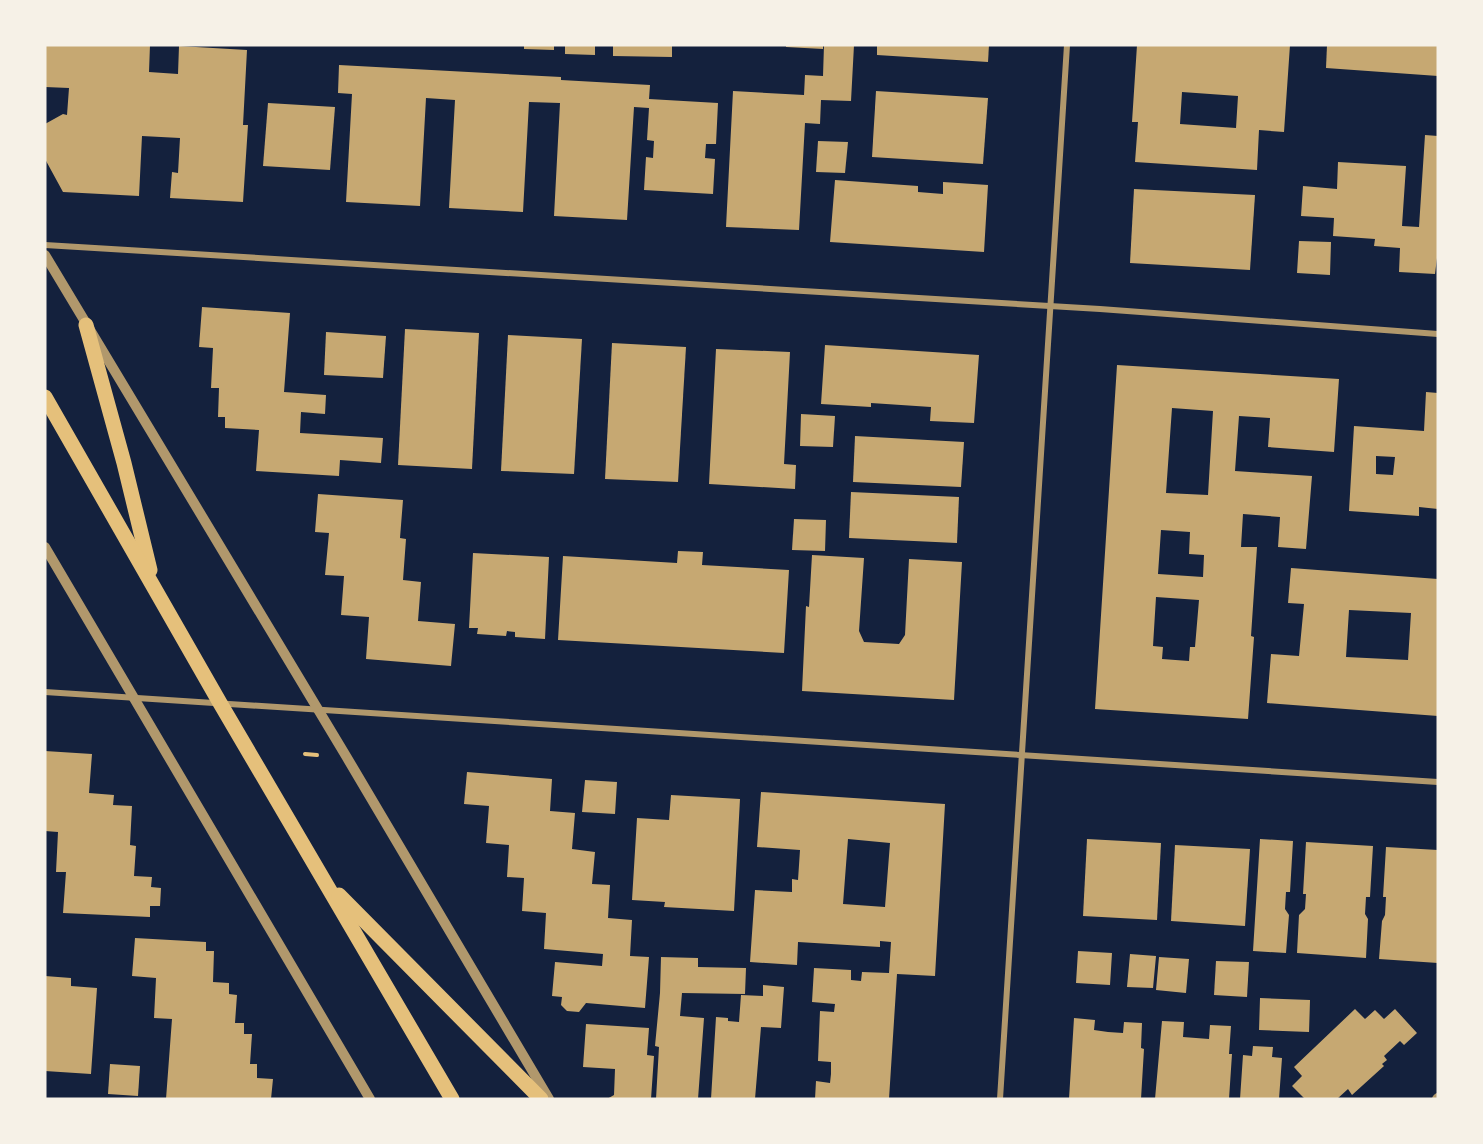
<svg xmlns="http://www.w3.org/2000/svg" width="1483" height="1144" font-family="'Fira Sans Condensed',sans-serif">
<rect width="100%" height="100%" fill="#14213d"/>
<g fill="#c6a872" fill-rule="evenodd">
<path d="M45,45H150L149,72L178,74L179,46L247,50L243,125H248L243,202L170,198L172,172L178,173L180,138L142,136L139,196L63,192L45,159V124L63,114L67,115L69,88L45,87Z"/>
<path d="M524,45H554V50L524,49Z"/>
<path d="M565,45H595V55L565,54Z"/>
<path d="M613,45H672V57L613,56Z"/>
<path d="M786,45H823V49L786,47Z"/>
<path d="M824,45H854L851,101L821,100L820,124L805,123L799,230L726,227L733,91L804,95L805,75L823,76Z"/>
<path d="M877,45H989L988,62L877,55Z"/>
<path d="M1137,45H1290L1284,132L1259,130L1257,170L1135,162L1138,122H1132ZM1182,92L1238,96L1236,128L1180,124Z"/>
<path d="M1327,45H1438V76L1326,68Z"/>
<path d="M339,65L561,77V80L650,85L649,99L718,103L716,144H706L705,158L715,159L713,194L644,190L646,157L653,158L654,141L647,140L649,108L634,107L627,220L554,216L560,103L529,102L523,212L449,208L455,100L426,98L420,206L346,202L352,94L338,93Z"/>
<path d="M876,91L988,98L983,164L872,157Z"/>
<path d="M268,103L335,107L330,170L263,166Z"/>
<path d="M1425,135L1438,136V250L1435,274L1399,272L1400,248L1374,246L1375,239L1333,236L1334,218L1301,216L1303,186L1337,189L1338,162L1406,166L1402,226L1419,227Z"/>
<path d="M818,141L848,142L845,173L816,172Z"/>
<path d="M835,180L918,186V192L943,194V182L988,185L984,252L830,242Z"/>
<path d="M1134,189L1255,195L1250,270L1130,263Z"/>
<path d="M1299,241L1331,242L1330,275L1297,273Z"/>
<path d="M202,307L290,313L284,392L326,395L325,414L301,412L300,433L383,438L381,463L340,460L339,476L256,471L259,430L225,428V417H218L219,388H211L213,348L199,347Z"/>
<path d="M405,329L479,333L472,469L398,465Z"/>
<path d="M326,332L386,336L383,378L324,375Z"/>
<path d="M508,335L582,339L574,474L501,471Z"/>
<path d="M612,343L686,347L678,482L605,479Z"/>
<path d="M825,345L979,355L974,423L930,421L931,407L871,403V407L821,404Z"/>
<path d="M716,349L790,352L784,464L796,465L795,489L709,484Z"/>
<path d="M1117,365L1339,379L1334,452L1268,447L1270,418L1239,416L1235,471L1312,476L1306,549L1278,547L1280,517L1243,514L1241,547H1257L1251,636L1254,637L1248,719L1095,709ZM1172,408L1213,411L1208,495L1166,493ZM1161,530L1190,532L1189,554L1204,555L1203,577L1158,574ZM1156,597L1199,600L1195,647H1190L1189,661L1162,659L1163,647L1153,646Z"/>
<path d="M1426,392L1438,393V509L1419,507V516L1349,511L1354,426L1424,431ZM1376,456L1395,457L1393,475L1376,474Z"/>
<path d="M801,414L835,416L833,447L800,446Z"/>
<path d="M855,436L964,442L961,487L853,482Z"/>
<path d="M851,492L959,497L957,543L849,538Z"/>
<path d="M318,494L403,500L400,538L406,539L403,580L421,582L418,621L455,624L451,666L366,659L369,617L341,615L344,576L325,575L329,533L315,532Z"/>
<path d="M794,519L826,520L825,551L792,550Z"/>
<path d="M678,551L703,552L702,565L789,570L784,653L558,640L563,556L677,563Z"/>
<path d="M473,553L549,557L545,639L515,637V632L507,631L506,636L477,634L478,628H469Z"/>
<path d="M812,555L864,558L859,631L864,642L899,644L905,635L909,559L962,562L954,700L802,691L806,606L809,607Z"/>
<path d="M1291,568L1438,579V716L1267,703L1271,654L1299,656L1304,604L1288,603ZM1349,610L1411,613L1408,660L1346,657Z"/>
<path d="M45,751L92,754L89,793L114,795L113,805L132,806L130,845L136,846L134,876L152,877L151,887L161,888L160,906H150V917L63,913L66,872H56L58,832L45,831Z"/>
<path d="M467,772L552,779L550,811L575,813L572,849L595,852L592,884L610,885L608,918L632,920L630,956L649,957L645,1008L586,1003L579,1012L567,1011L561,1005L562,997L552,996L555,962L602,966L603,954L544,949L546,913L522,911L524,878L507,877L509,845L486,843L489,806L464,804Z"/>
<path d="M585,780L617,782L615,814L582,812Z"/>
<path d="M761,792L945,804L935,976L897,974L889,1099H815L816,1081L830,1083L831,1074V1062L818,1061L820,1011L834,1012L835,1004L812,1002L814,968L851,970V980L861,981L862,972L889,973L891,942L880,941V947L798,942L797,965L750,962L755,890L792,892V879L798,880L800,850L757,847ZM848,839L890,843L885,907L843,904Z"/>
<path d="M671,795L740,799L734,911L664,907L665,902L632,900L637,818L669,820Z"/>
<path d="M1087,839L1161,843L1157,920L1083,916Z"/>
<path d="M1260,839L1293,841L1290,892H1286L1285,909L1289,915L1286,953L1253,951Z"/>
<path d="M1306,842L1373,846L1370,897H1366L1365,914L1368,919L1366,958L1297,953L1299,915L1305,909L1306,894H1303Z"/>
<path d="M1175,845L1250,849L1245,926L1171,921Z"/>
<path d="M1386,847L1438,850V963L1379,959L1382,921L1385,915L1386,897H1383Z"/>
<path d="M135,938L206,942V951H214L213,982L229,983V994L237,995L235,1023H244V1034H252L250,1064H257V1078L273,1079L271,1099H166L172,1019L154,1018L156,978L132,976Z"/>
<path d="M1078,951L1112,953L1110,985L1076,983Z"/>
<path d="M1130,954L1156,956L1153,988L1127,987Z"/>
<path d="M661,957L698,958V967L746,968L745,994L682,993L680,1016L704,1018L698,1099H656L659,1047L655,1046L660,993Z"/>
<path d="M1159,957L1189,959L1186,993L1156,990Z"/>
<path d="M1216,961L1249,962L1247,997L1214,995Z"/>
<path d="M45,976L71,978V986L97,988L91,1074L45,1071Z"/>
<path d="M763,985L784,987L781,1028L761,1027L755,1099H711L716,1017L728,1018V1021L739,1022L741,995L763,996Z"/>
<path d="M1260,998L1310,1000L1309,1032L1259,1030Z"/>
<path d="M1355,1009L1365,1019L1375,1010L1384,1019L1395,1009L1417,1033L1404,1045L1400,1041L1384,1056L1387,1060L1382,1064L1384,1066L1352,1095L1348,1089L1337,1099H1305L1292,1086L1302,1076L1294,1067Z"/>
<path d="M1074,1018L1095,1020L1094,1030L1108,1032L1123,1033L1124,1022L1142,1023L1141,1048L1144,1049L1141,1099H1069Z"/>
<path d="M1162,1021L1184,1022L1183,1037L1209,1039L1210,1025L1231,1026L1229,1054H1232L1229,1099H1155Z"/>
<path d="M586,1024L649,1028L647,1055L654,1056L651,1099H607L614,1095L615,1069L583,1067Z"/>
<path d="M1253,1046L1273,1047L1272,1057L1282,1058L1279,1099H1240L1243,1055L1252,1056Z"/>
<path d="M110,1064L140,1066L138,1096L108,1094Z"/>
</g>
<g fill="none" stroke-linecap="round" stroke-linejoin="round">
<path stroke="#e5c07b" stroke-width="4" d="M305,754L317,755"/>
<g stroke="#b1986c" stroke-width="6">
<path d="M45,245L1100,309L1438,334"/>
<path d="M45,692L1438,782"/>
<path d="M1000,1099L1067,45"/>
</g>
<g stroke="#b1986c" stroke-width="10">
<path d="M45,255L346,756L549,1099"/>
<path d="M45,547L370,1099"/>
<path d="M1437,1099L1438,1098"/>
</g>
<g stroke="#e5c07b" stroke-width="15">
<path d="M86,325L124,463L150,570"/>
<path d="M45,397L220,703L452,1099"/>
<path d="M339,895L541,1099"/>
</g>
</g>
<rect width="1483" height="1144" fill="none" stroke="#f6f1e7" stroke-width="93"/>
</svg>
